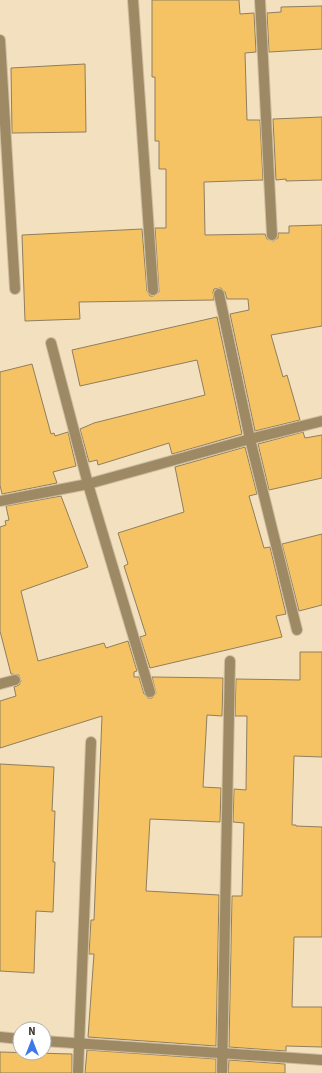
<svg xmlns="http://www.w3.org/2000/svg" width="322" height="1073" font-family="'Source Sans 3',sans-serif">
<rect width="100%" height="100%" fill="#f3e0be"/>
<g fill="#f5c363" stroke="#8f7e5f">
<path d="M152,0H239L240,14L254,13L256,52L245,53L247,120H260L263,180L204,182L205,235L265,234L267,239L273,241L278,238V233H289V226L322,225V326L271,335L283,377L287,375L300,420L255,431L230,314L249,310L248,299H227L225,292L221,288L214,289L213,292L214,300L79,302L80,319L25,321L22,235L142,229L147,291L150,296H153L159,292L155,228H166V169H159V141H155V77H152Z"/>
<path d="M322,6V49L269,52L267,13L281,12V7Z"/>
<path d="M85,64L86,132L12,133L11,68Z"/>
<path d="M322,117V180L286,181V179L276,180L273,119Z"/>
<path d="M217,317L242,434L172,454L169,443L98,465L97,460L89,462L80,429L94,423L205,395L197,360L80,386L72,350Z"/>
<path d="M32,364L51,434L54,433L55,436L68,432L76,466L53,472L57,483L2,494L0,485V372Z"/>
<path d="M303,432L305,438L322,435V478L269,490L258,444Z"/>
<path d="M245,447L257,494L249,496L264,548L270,547L286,614L276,616L282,637L150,668L140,637L146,635L124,566L128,564L118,533L184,512L175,467Z"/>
<path d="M61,496L88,567L21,591L38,661L104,643L106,648L128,641L137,671L134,672V677H139L144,694L148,698H152L156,693L152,677L223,678L222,716L207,715L203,787L221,788L220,822L150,819L146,891L219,895L216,1046L88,1037L94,954H89L91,920H94L102,716L0,748V701L16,696L14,687L19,685L21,681L19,675L11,674L0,631V527L6,525L5,521L9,520L6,506Z"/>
<path d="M322,534V605L299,611L282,544Z"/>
<path d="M300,652H322V757L294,756L292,825H296V826L322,827V937H294L292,1007H322V1047L286,1046V1051L229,1047L232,896H242L244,823L233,822L234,789L246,790L247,716H235L236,679L300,680Z"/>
<path d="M0,764L54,767L52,811H55L53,862H55L53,912L36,911L34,973L0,971Z"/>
<path d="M87,1050L216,1059V1073H85Z"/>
<path d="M0,1052L72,1054V1073H0Z"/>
<path d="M229,1060L285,1064V1073H228Z"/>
</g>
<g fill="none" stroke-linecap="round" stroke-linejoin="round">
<g stroke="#cfbea0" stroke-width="12">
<g id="minor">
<path d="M133,0L153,290"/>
<path d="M260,0L272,235"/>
<path d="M0,40L15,289"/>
<path d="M219,294L250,439L297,630"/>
<path d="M51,343L88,484L150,692"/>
<path d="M0,501L88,484L250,439L322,421"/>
<path d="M0,684L15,680"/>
<path d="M0,1037L20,1039"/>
<path d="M44,1041L322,1060"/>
<path d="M78,1073L91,742"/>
<path d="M222,1073L230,661"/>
</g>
</g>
<use href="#minor" stroke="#9d8964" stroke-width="10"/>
</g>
<g transform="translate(32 1041)"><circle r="19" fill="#ffffff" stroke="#b1afa9"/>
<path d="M0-3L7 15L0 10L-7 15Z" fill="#3e79e9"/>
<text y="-6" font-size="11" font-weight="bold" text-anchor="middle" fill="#3d3629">N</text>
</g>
</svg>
